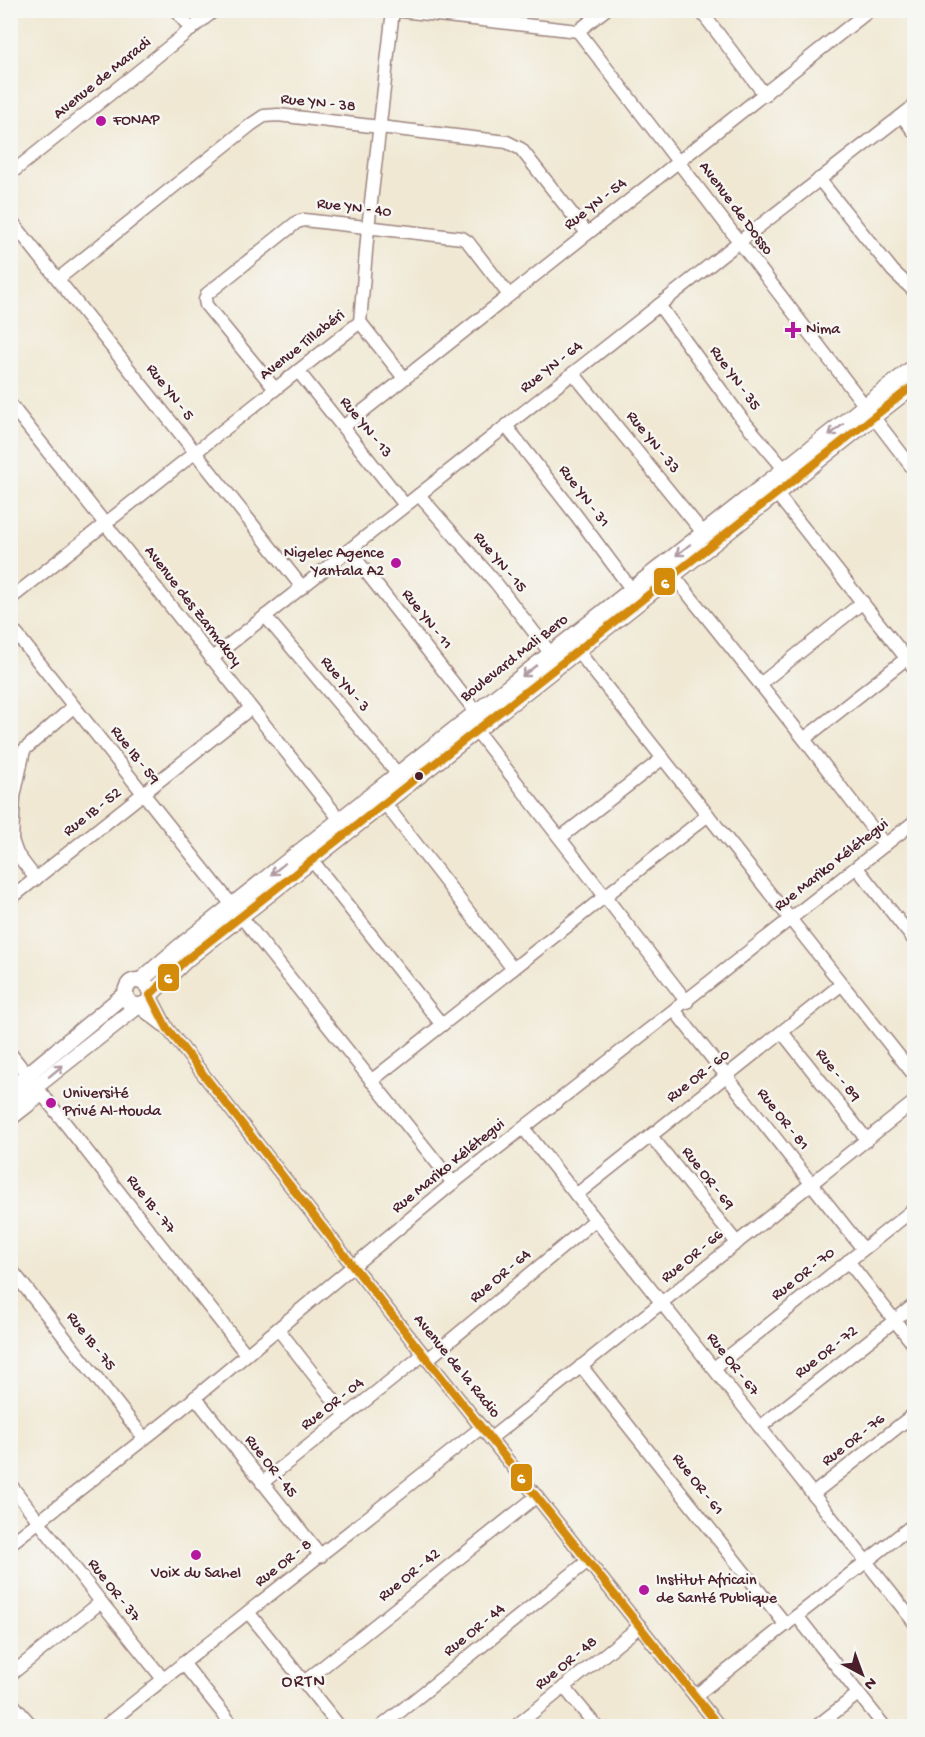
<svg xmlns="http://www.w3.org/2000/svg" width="925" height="1737" font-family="'Gochi Hand',sans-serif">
<rect width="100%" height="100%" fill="#f6f6f2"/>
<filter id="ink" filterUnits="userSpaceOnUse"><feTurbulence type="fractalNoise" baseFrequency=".0167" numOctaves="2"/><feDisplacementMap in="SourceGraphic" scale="12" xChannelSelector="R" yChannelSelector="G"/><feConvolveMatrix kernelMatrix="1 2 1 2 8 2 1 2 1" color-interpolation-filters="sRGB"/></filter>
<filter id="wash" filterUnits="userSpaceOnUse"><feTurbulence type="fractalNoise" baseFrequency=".008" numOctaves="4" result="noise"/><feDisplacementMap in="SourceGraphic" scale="24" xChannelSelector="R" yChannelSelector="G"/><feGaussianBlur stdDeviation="1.35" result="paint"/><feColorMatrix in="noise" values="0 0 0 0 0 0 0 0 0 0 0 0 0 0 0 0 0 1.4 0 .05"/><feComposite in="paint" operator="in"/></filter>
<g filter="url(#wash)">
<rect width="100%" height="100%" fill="#f0e8d3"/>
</g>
<g filter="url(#ink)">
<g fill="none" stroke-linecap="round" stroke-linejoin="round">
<g stroke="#9d847f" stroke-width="15">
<g id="minor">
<path d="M176,10L191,30"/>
<path d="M393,10L578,31L605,10"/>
<path d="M700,10L765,95"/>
<path d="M10,13L13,10"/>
<path d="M578,31L914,470"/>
<path d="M902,116L914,132"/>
<path d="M10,174L215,10"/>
<path d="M819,179L893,271L914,291"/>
<path d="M10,219L302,587"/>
<path d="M58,279L252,124L264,116L278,115L507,142L521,149L587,233"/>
<path d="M659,305L742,419L785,470"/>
<path d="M360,322L404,378"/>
<path d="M298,371L405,505"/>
<path d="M573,373L704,534"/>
<path d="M275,389L206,305L205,300L207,294L297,222L304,220L462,238L468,242L509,295"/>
<path d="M10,404L345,826"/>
<path d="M506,426L576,515L632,590"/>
<path d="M343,427L870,10"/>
<path d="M772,488L914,668"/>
<path d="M419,495L496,583L551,654"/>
<path d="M349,550L476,712"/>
<path d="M669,570L804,739L885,845"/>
<path d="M10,599L360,322L368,228L393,10"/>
<path d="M265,616L398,774"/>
<path d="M10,626L453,1183"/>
<path d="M573,645L914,1075"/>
<path d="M211,659L739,242L914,106"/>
<path d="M760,684L863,602"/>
<path d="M472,725L687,1002"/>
<path d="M804,739L907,658"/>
<path d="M379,796L513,969"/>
<path d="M560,838L663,758"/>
<path d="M307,854L442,1025"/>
<path d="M857,868L914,940"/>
<path d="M36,879L17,854L12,840L14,797L24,750L73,707"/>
<path d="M10,899L251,708"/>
<path d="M150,995L167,1028L353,1266L719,1726"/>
<path d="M138,1006L163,1025"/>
<path d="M675,1011L863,1249"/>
<path d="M782,1032L867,1140"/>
<path d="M10,1053L246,1354"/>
<path d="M371,1081L708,815"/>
<path d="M10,1120L42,1095"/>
<path d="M524,1129L914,1622"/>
<path d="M651,1136L737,1243"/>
<path d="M576,1195L842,984"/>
<path d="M848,1261L914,1345"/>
<path d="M10,1268L144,1438"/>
<path d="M278,1329L346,1416"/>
<path d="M428,1359L595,1220"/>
<path d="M581,1366L786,1625"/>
<path d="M714,1368L914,1209"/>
<path d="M195,1397L321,1556"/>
<path d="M760,1427L914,1305"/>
<path d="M491,1438L914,1102"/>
<path d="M262,1483L424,1354"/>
<path d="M10,1484L101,1602L163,1679"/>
<path d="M813,1494L914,1414"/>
<path d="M10,1544L168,1420L453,1183L914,822"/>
<path d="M248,1612L339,1726"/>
<path d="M797,1616L884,1726"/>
<path d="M183,1663L233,1726"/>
<path d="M10,1675L101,1602"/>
<path d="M304,1682L537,1496"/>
<path d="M564,1687L596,1726"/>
<path d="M695,1696L914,1524"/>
<path d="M10,1701L32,1726"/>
<path d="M105,1726C230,1625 357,1527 482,1427"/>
<path d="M382,1726L588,1561"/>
<path d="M516,1726L640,1626"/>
<path d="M817,1726L858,1694"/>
</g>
</g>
<g stroke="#9d847f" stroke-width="18">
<g id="major">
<path d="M140,981L178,948L341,819L914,367"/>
<path d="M150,995L187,959L914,385"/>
<path d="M10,1089L125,994"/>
<path d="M10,1107L138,1006C171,1000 131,960 125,994L129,1003L138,1006"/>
</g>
</g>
<use href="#minor" stroke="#fff" stroke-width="12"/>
<use href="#major" stroke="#fff" stroke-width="15"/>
<g stroke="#f6f6f2" stroke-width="12">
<path id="bus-1" d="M719,1726L353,1266L167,1028L150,995L187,959L914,385"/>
</g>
<use href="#bus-1" stroke="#d48b09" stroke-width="8"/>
</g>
<defs><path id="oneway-shaft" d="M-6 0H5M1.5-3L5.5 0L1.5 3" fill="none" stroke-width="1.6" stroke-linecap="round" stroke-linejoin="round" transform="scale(1.5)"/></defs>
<g stroke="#ae9aa0">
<use href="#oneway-shaft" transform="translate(836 430) rotate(141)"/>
<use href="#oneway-shaft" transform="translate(683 550) rotate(142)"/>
<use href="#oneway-shaft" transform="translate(529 671) rotate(142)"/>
<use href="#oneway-shaft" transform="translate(278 869) rotate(141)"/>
<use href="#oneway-shaft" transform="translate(56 1071) rotate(-39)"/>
</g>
</g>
<g fill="#b5179e" stroke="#f6f6f2" stroke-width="2">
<circle cx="101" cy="121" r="6"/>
<path d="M790 321h6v6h6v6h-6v6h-6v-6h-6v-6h6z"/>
<circle cx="396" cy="563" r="6"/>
<circle cx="51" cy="1103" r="6"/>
<circle cx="196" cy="1555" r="6"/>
<circle cx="644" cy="1590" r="6"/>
</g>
<circle fill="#4a1f2b" stroke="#f6f6f2" stroke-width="2" cx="419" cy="776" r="5"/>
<g text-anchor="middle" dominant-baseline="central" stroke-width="5" stroke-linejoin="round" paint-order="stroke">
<g font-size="16" fill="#4a1f2b" stroke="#f6f6f2">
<text transform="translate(103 79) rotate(-39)">Avenue de Maradi</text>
<text transform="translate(318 104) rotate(6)">Rue YN - 38</text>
<text transform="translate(596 205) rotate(-38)">Rue YN - 54</text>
<text transform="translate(354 209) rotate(7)">Rue YN - 40</text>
<text transform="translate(735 209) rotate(53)">Avenue de Dosso</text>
<text transform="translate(303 346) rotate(-38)">Avenue Tillabéri</text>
<text transform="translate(552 368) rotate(-38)">Rue YN - 64</text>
<text transform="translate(734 379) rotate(54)">Rue YN - 35</text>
<text transform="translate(169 393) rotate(52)">Rue YN - 5</text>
<text transform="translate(365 428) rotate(51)">Rue YN - 13</text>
<text transform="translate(652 443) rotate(51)">Rue YN - 33</text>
<text transform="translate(583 497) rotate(53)">Rue YN - 31</text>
<text transform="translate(499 563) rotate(50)">Rue YN - 15</text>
<text transform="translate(192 607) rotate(52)">Avenue des Zarmakoy</text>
<text transform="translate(426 620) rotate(52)">Rue YN - 11</text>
<text transform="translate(515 659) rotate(-38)">Boulevard Mali Bero</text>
<text transform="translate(344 685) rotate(50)">Rue YN - 3</text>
<text transform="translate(134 756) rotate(52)">Rue IB - 59</text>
<text transform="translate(93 813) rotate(-38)">Rue IB - 52</text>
<text transform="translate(832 866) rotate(-38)">Rue Mariko Kélétegui</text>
<text transform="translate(837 1076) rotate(52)">Rue - - 89</text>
<text transform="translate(699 1077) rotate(-38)">Rue OR - 60</text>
<text transform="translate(782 1120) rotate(52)">Rue OR - 81</text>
<text transform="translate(449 1167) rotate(-39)">Rue Mariko Kélétegui</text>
<text transform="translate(707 1179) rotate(52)">Rue OR - 69</text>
<text transform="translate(150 1205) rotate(52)">Rue IB - 77</text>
<text transform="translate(693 1257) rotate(-39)">Rue OR - 66</text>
<text transform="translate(804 1275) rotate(-38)">Rue OR - 70</text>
<text transform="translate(501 1277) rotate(-40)">Rue OR - 64</text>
<text transform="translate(90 1342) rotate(52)">Rue IB - 75</text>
<text transform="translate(827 1353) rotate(-38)">Rue OR - 72</text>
<text transform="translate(732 1365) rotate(52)">Rue OR - 67</text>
<text transform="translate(456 1367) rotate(51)">Avenue de la Radio</text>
<text transform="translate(333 1405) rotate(-38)">Rue OR - 04</text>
<text transform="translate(854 1441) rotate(-38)">Rue OR - 76</text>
<text transform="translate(270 1467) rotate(52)">Rue OR - 45</text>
<text transform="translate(697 1485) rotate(52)">Rue OR - 61</text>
<text transform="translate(284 1564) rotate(-38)">Rue OR - 8</text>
<text transform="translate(410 1576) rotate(-39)">Rue OR - 42</text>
<text transform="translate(113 1591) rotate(52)">Rue OR - 37</text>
<text transform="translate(475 1631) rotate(-39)">Rue OR - 44</text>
<text transform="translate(567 1664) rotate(-39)">Rue OR - 48</text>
</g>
<g font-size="16" fill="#4a1f2b" stroke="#f6f6f2" text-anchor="start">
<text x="113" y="121">FONAP</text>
<text x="806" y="330">Nima</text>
<text x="384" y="554" text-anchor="end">Nigelec Agence<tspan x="384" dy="18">Yantala A2</tspan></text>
<text x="63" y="1094">Université<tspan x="63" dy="18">Privé Al-Houda</tspan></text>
<text x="196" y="1574" text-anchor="middle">Voix du Sahel</text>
<text x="656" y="1581">Institut Africain<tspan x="656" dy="18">de Santé Publique</tspan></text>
</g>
<g font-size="18" letter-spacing="1.5" fill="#4a1f2b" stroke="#f6f6f2">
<text x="304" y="1682">ORTN</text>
</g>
</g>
<g stroke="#f6f6f2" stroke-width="2">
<rect x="653" y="567" width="23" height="29" rx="6" fill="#d48b09"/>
<rect x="157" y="963" width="23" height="29" rx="6" fill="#d48b09"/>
<rect x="510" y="1463" width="23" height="29" rx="6" fill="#d48b09"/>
</g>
<g font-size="16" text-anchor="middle" font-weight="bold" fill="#fff">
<text x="665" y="588">6</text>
<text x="168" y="983">6</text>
<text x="521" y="1483">6</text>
</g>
<rect width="925" height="1737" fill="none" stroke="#f6f6f2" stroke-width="36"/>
<g transform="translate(862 1674) rotate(139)" stroke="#f6f6f2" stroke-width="4.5" paint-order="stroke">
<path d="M0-4.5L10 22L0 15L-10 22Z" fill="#4a1f2b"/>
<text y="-9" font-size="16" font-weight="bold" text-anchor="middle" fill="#4a1f2b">N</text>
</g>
</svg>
